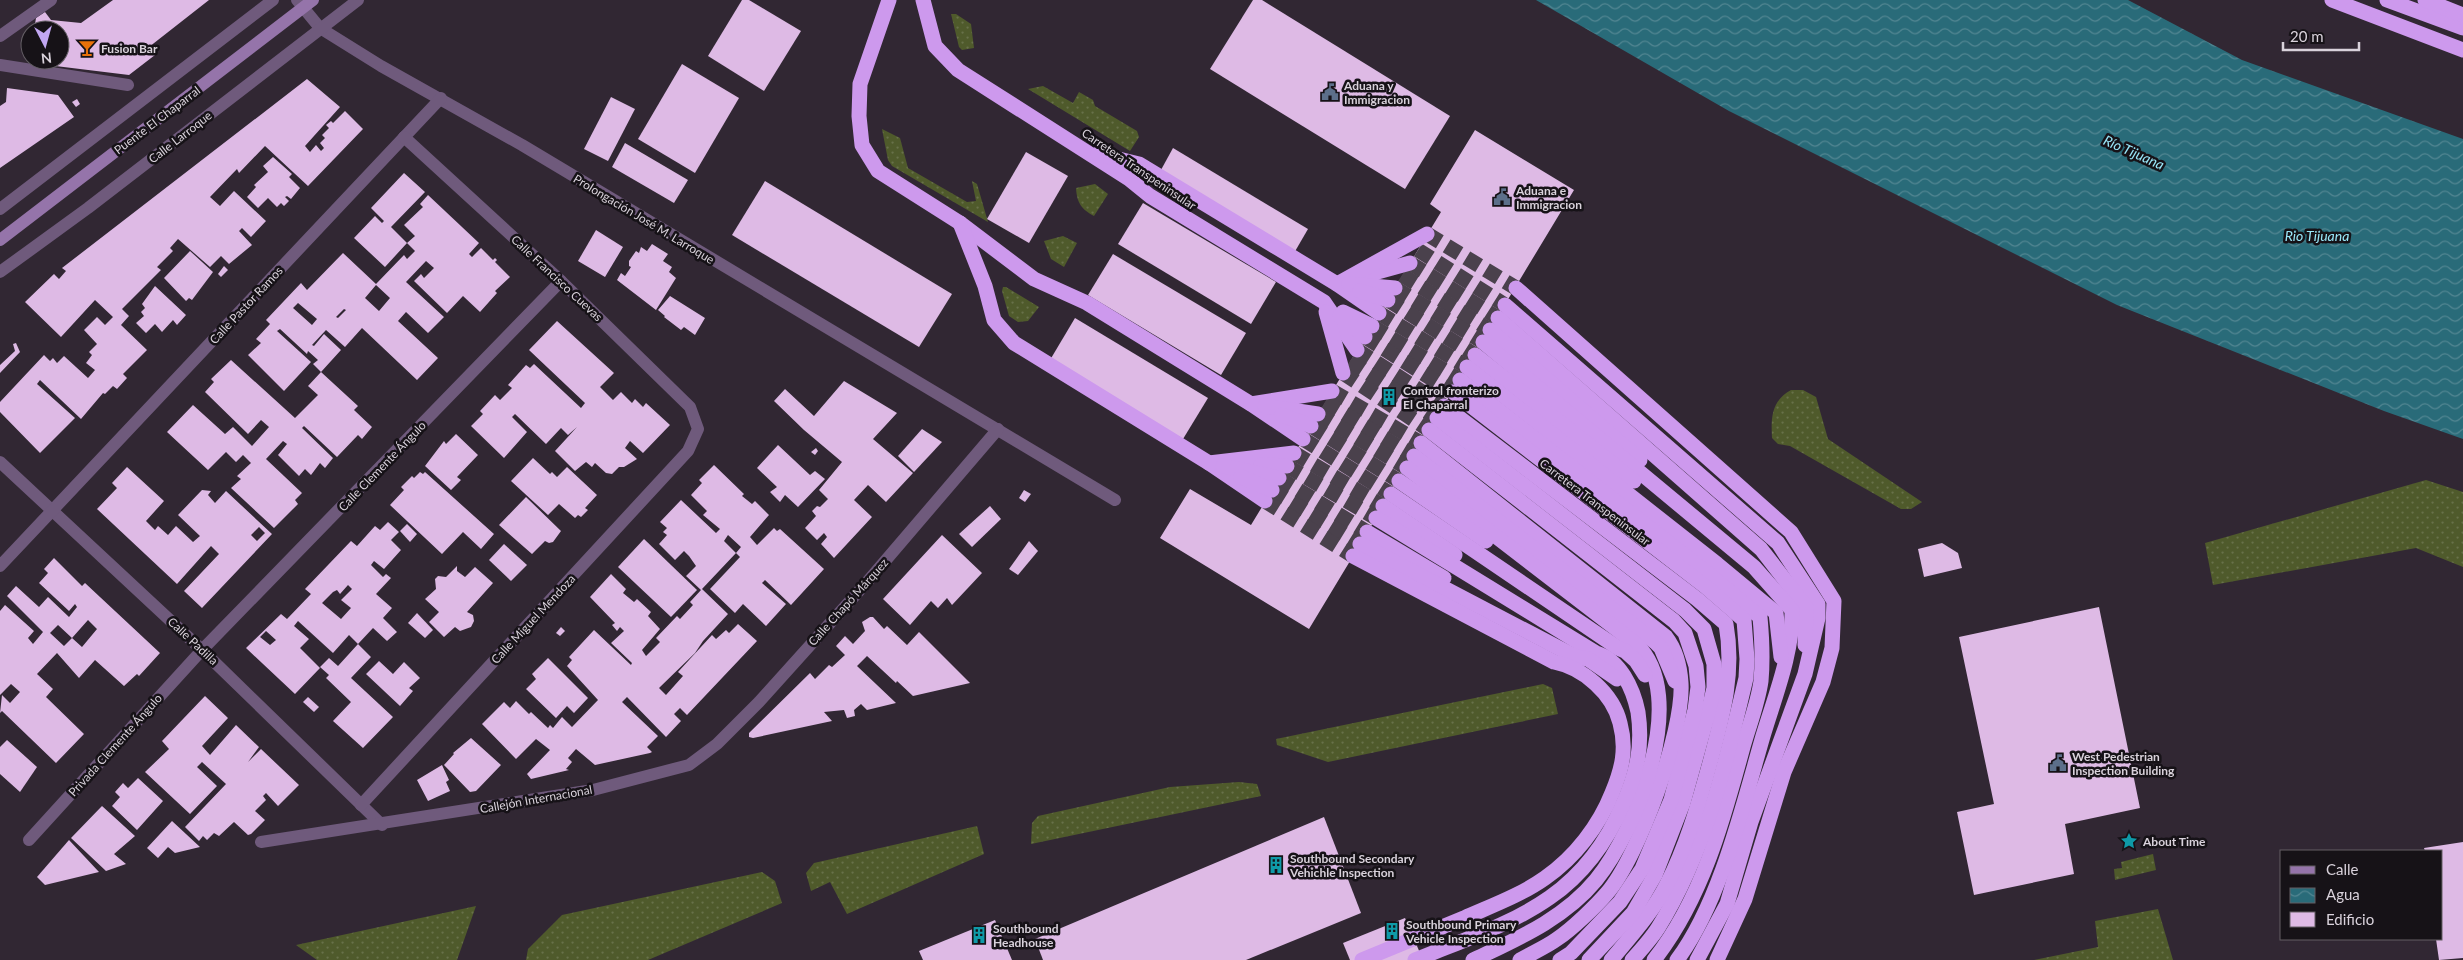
<svg xmlns="http://www.w3.org/2000/svg" width="2463" height="960" font-family="Lato,sans-serif">
<defs>
<pattern id="grass-dots" width="8" height="8" patternUnits="userSpaceOnUse" patternTransform="scale(1.25)"><rect width="8" height="8" fill="#4f5a2b"/><path d="M2 2h.1M6 6h.1" fill="none" stroke="#687149" stroke-width="1.8" stroke-linecap="round"/></pattern>
<pattern id="water-waves" width="16" height="10" patternUnits="userSpaceOnUse" patternTransform="scale(1.25)"><rect width="16" height="10" fill="#296b79"/><path d="M0 5q4-4 8 0t8 0" fill="none" stroke="#528692"/></pattern>
</defs>
<rect width="100%" height="100%" fill="#312733"/>
<g fill="url(#grass-dots)">
<path d="M951,14H956L971,24L974,48L962,50L959,47Z"/>
<path d="M1043,86L1073,103L1079,92L1093,100L1095,106L1137,131L1139,137L1130,151L1028,89Z"/>
<path d="M882,129L900,138L908,168L967,202L976,201L972,181L977,184L988,222L892,166L888,160Z"/>
<path d="M1095,184L1108,194L1094,216C1081,209 1077,203 1076,188Z"/>
<path d="M1063,236L1077,243L1064,267L1051,259L1044,241Z"/>
<path d="M1003,287H1006L1039,307L1028,321L1018,322L1009,316L1002,291Z"/>
<path d="M1791,390H1803L1816,397L1828,439L1922,502L1911,509H1901L1790,446L1778,444L1772,438C1771,418 1771,401 1791,390Z"/>
<path d="M2426,480L2463,492V567L2416,548L2213,585L2205,543Z"/>
<path d="M1543,684L1552,688L1558,714L1328,762L1277,745L1276,739Z"/>
<path d="M1239,782L1257,784L1261,796L1031,844L1032,823L1038,816L1170,787Z"/>
<path d="M977,826L984,854L847,914L830,882L811,891L806,873L814,863Z"/>
<path d="M2153,854L2156,870L2115,880L2114,869L2122,868L2121,862Z"/>
<path d="M762,872L775,881L782,903L648,960H526L528,949L562,915Z"/>
<path d="M476,906L457,960H317L296,945Z"/>
<path d="M2158,909L2173,960H2034L2098,947L2095,921Z"/>
</g>
<path fill="url(#water-waves)" d="M1536,0H2128L2242,60L2463,139V439L2384,411L2117,305L1729,111Z"/>
<g fill="#debae5" fill-rule="evenodd">
<path d="M113,0H209L149,47L155,55L129,75L31,63V60H60V30H34L36,18L45,12L51,20L81,23Z"/>
<path d="M742,0H749L801,31L764,91L708,56Z"/>
<path d="M1253,0H1262L1450,116L1405,189L1210,69Z"/>
<path d="M682,64L739,98L695,173L638,139Z"/>
<path d="M307,79L340,107L305,146L310,152L316,145L321,151L324,148L320,143L325,138L322,135L329,128L326,125L331,121L333,123L345,111L363,129L308,186L265,146L239,173L237,169L210,197L220,206L234,191L266,221L251,237L242,228L239,231L252,245L229,264L221,256L210,267L178,239L170,248L173,251L157,267L161,270L122,309L129,316L121,325L147,350L123,374L127,378L117,389L113,386L105,394L103,393L81,419L40,380L37,384L75,418L40,453L0,412V402L44,355L50,361L53,358L57,363L64,356L88,378L95,370L86,363L92,355L89,352L97,344L84,330L97,317L105,325L113,317L95,300L61,337L25,302L54,274L59,279L66,271L62,268Z"/>
<path d="M7,88L58,95L74,117L0,168V106L6,102Z"/>
<path d="M611,97L635,109L608,161L584,149Z"/>
<path d="M77,99L80,104L76,107L72,102Z"/>
<path d="M1475,130L1574,190L1309,629L1160,538L1190,489L1251,525L1441,212L1430,204Z"/>
<path d="M625,143L688,180L674,203L612,167Z"/>
<path d="M1173,148L1308,229L1290,260L1156,179Z"/>
<path d="M1026,152L1068,176L1029,243L987,219Z"/>
<path d="M273,157L292,174L289,177L300,188L291,199L287,196L285,197L289,201L284,206L281,203L277,207L268,198L258,208L247,197L256,187L254,185L268,172L263,166Z"/>
<path d="M404,173L425,192L391,227L407,243L415,236L404,225L423,207L420,204L428,195L479,243L469,254L472,257L481,248L493,260L495,258L497,260L495,262L510,277L495,291L497,293L480,312L463,296L447,313L414,281L421,274L424,278L434,268L426,261L406,282L444,317L428,333L406,312L398,321L438,358L417,380L362,328L345,347L326,330L312,345L314,346L324,334L341,350L321,372L313,364L318,360L308,351L307,354L280,329L277,331L311,362L284,391L248,355L261,343L256,339L270,324L266,320L301,283L307,290L343,253L376,284L404,255L407,259L415,251L407,243L385,267L354,238L375,216L382,223L384,221L371,208ZM376,285L390,298L379,311L365,298ZM298,303L317,319L312,325L293,308ZM344,309L346,310L338,318L336,317Z"/>
<path d="M765,181L952,294L919,347L732,235Z"/>
<path d="M1143,203L1276,282L1251,324L1118,244Z"/>
<path d="M596,230L623,247L605,277L578,261Z"/>
<path d="M652,244L668,254L663,261L672,267L669,272L676,278L656,310L617,280L621,273L625,276L631,267L629,266V261L636,251L639,253L641,247L647,251Z"/>
<path d="M190,251L213,272L192,300L189,298L186,301L164,278Z"/>
<path d="M1113,254L1246,333L1221,375L1088,295Z"/>
<path d="M224,266L228,270L221,277L218,274Z"/>
<path d="M155,286L186,315L177,325L173,320L162,332L155,324L146,333L136,323L144,316L141,312L145,308L142,304Z"/>
<path d="M670,296L705,318L695,335L684,327L681,330L664,317L665,316L658,310Z"/>
<path d="M1075,318L1208,398L1183,439L1050,360Z"/>
<path d="M557,321L614,373L600,387L613,400L621,392L632,403L635,399L643,407L646,403L670,425L643,453L630,441L625,448L637,459L624,467H619L612,474L606,473L595,463L592,467L586,462L575,471L555,451L577,427L568,435L561,428L546,444L515,414L512,417L527,432L504,458L471,426L483,414L480,411L495,395L500,400L512,388L508,385L526,365L530,368L534,364L581,408L585,403L529,350Z"/>
<path d="M16,343L20,352L0,373V365L15,351L13,344Z"/>
<path d="M231,360L295,418L318,395L308,386L321,372L358,406L354,410L372,427L362,439L358,435L337,457L304,426L302,428L333,458L325,468L320,463L311,475L305,469L299,476L278,455L287,444L283,441L266,459L302,493L295,500L298,504L274,528L231,488L241,479L237,476L251,463L243,455L236,462L226,452L208,470L167,432L193,405L225,434L233,427L252,446L269,427L261,420L248,434L205,392L214,382L211,379Z"/>
<path d="M844,381L897,413L873,439L913,473L886,502L868,485L854,500L872,517L834,558L821,544L827,537L824,533L817,540L805,528L816,516L812,511L817,506L820,507L828,499L819,490L842,462L804,430L774,401L785,389L814,416Z"/>
<path d="M922,429L942,442L914,472L898,456Z"/>
<path d="M456,434L478,455L457,477L461,480L451,490L425,466L444,441L446,444Z"/>
<path d="M778,445L810,475L815,471L825,479L798,507L785,495L780,502L770,492L777,487L757,468Z"/>
<path d="M816,448L818,451L815,455L811,452Z"/>
<path d="M533,458L550,474L552,472L557,477L567,467L597,495L585,508L588,510L581,517L578,515L575,518L559,504L548,515L511,481Z"/>
<path d="M714,465L744,494L742,496L752,504L755,501L769,515L750,537L757,545L774,528L777,531L780,529L824,569L791,605L765,580L762,583L786,604L766,626L743,604L735,613L710,589L740,557L736,553L741,547L728,535L724,541L736,553L702,589L728,614L703,641L695,653L659,688L666,695L683,676L678,672L712,635L716,639L726,630L729,633L738,624L757,641L687,715L680,708L674,714L681,721L666,737L627,697L622,702L658,736L647,747L652,752L650,753L595,765L576,749L568,758L572,762L566,769L569,770L531,779L527,774L550,750L536,739L516,759L482,724L504,702L510,708L516,701L529,714L531,712L548,728L550,725L553,728L562,717L572,727L598,700L567,666L572,660L569,657L594,630L631,665L632,663L611,643L624,631L620,627L617,631L612,625L615,623L590,597L611,574L626,589L623,593L634,602L637,599L651,612L648,616L660,629L642,650L646,656L660,642L656,638L677,616L680,619L693,605L690,602L701,590L686,576L696,566L689,556L684,551L675,560L659,544L667,535L663,532L667,528L660,522L681,500L716,533L720,529L703,515L707,511L691,495L702,483L699,480Z"/>
<path d="M127,467L164,501L146,521L155,530L158,526L168,535L176,526L193,542L200,536L178,515L202,490L211,491L208,495L215,503L226,491L272,534L202,608L184,591L219,554L211,546L177,584L97,509L117,488L112,483ZM259,527L265,533L257,541L251,535Z"/>
<path d="M420,472L423,474L425,472L494,534L481,549L463,532L442,554L390,505L404,490L401,487L412,476L414,478Z"/>
<path d="M1024,490L1031,494L1025,502L1019,498Z"/>
<path d="M526,497L561,531L553,542L549,543L545,541L532,554L499,525Z"/>
<path d="M990,506L1001,519L972,547L959,534Z"/>
<path d="M388,522L399,532L391,540L401,550L384,569L374,561L371,565L383,577L386,574L391,578L376,594L392,608L383,618L397,632L387,641L373,628L358,644L349,635L333,653L298,621L294,626L309,639L300,648L320,668L295,694L246,648L281,614L287,619L311,594L305,589L351,541L357,546L375,526L380,530ZM348,585L352,589L341,600L351,608L341,619L322,603L333,592L337,590L340,594ZM266,631L276,640L270,645L260,637Z"/>
<path d="M407,524L417,534L410,542L400,531Z"/>
<path d="M942,535L982,573L952,605L947,598L938,608L931,601L910,625L883,599Z"/>
<path d="M644,539L697,590L671,617L618,567Z"/>
<path d="M1029,541L1038,551L1018,575L1009,569Z"/>
<path d="M1942,543L1958,553L1962,568L1924,577L1918,549Z"/>
<path d="M504,544L527,565L511,581L489,560Z"/>
<path d="M54,558L82,586L85,583L160,653L139,676L137,674L124,686L95,660L79,678L57,653L37,674L53,689L46,697L84,734L56,763L2,711L0,713L2,695L10,703L20,692L11,684L0,695V611L5,605L34,631L28,638L33,644L43,632L7,596L16,586L39,607L48,597L69,617L77,607L75,604L69,611L39,583L48,573L44,569ZM88,620L97,629L82,647L72,638L64,646L50,633L58,625L72,638Z"/>
<path d="M457,566V571L465,577L475,567L493,583L467,612L473,615L474,621L471,627L460,631L455,627L444,637L429,622L439,612L425,599L436,589L435,579L438,576L446,577Z"/>
<path d="M2099,607L2140,808L2065,824L2074,874L1974,895L1957,812L1994,804L1959,637Z"/>
<path d="M417,613L433,630L425,638L408,623Z"/>
<path d="M870,617H873L884,629L887,626L907,645L919,632L970,683L913,696L897,681L896,683L867,656L857,666L896,703L867,710L861,704L854,710L855,716L847,718L844,710L824,712L832,721L753,738L749,737V733L810,673L815,679L829,665L832,667L845,655L836,646L845,636L853,644L865,631L862,622Z"/>
<path d="M561,627L565,631L560,636L556,633Z"/>
<path d="M358,644L371,657L351,678L393,717L363,748L333,721L351,702L326,678L329,675L320,667L329,658L338,666Z"/>
<path d="M548,658L588,698L574,713L567,706L556,718L526,689L536,679L532,674Z"/>
<path d="M379,661L393,674L404,662L420,678L409,688L413,691L400,706L366,674Z"/>
<path d="M205,696L228,718L202,746L210,755L236,725L259,747L248,762L261,749L299,785L278,806L266,793L263,796L266,800L255,811L265,820L251,834L248,835L234,822L219,836L214,833L207,840L203,836L199,841L185,827L226,784L202,762L197,767L217,786L190,814L145,772L169,749L162,741Z"/>
<path d="M308,697L319,707L314,712L303,702Z"/>
<path d="M471,738L501,765L476,791L470,792L444,765L454,754L453,753Z"/>
<path d="M7,740L37,767L20,792L0,774V747Z"/>
<path d="M442,765L449,780L446,782L450,791L428,801L417,780Z"/>
<path d="M138,778L163,801L137,830L112,806L120,797L115,792L123,783L128,788Z"/>
<path d="M102,806L135,836L114,854L126,864L106,871L71,838Z"/>
<path d="M1324,817L1361,913L1246,960H1043L1035,939Z"/>
<path d="M172,821L200,847L175,853L168,847L158,858L147,848Z"/>
<path d="M69,840L99,872L45,885L37,877Z"/>
<path d="M2463,842V958L2439,960L2436,939H2442V851H2425L2424,848Z"/>
<path d="M1405,918L1423,960H1350L1343,943Z"/>
<path d="M995,920L1012,960H923L919,951Z"/>
</g>
<g fill="none" stroke-linecap="round" stroke-linejoin="round">
<g stroke="#4a414c" stroke-width="15" stroke-dasharray="15 8" stroke-linecap="butt">
<path d="M1427,234L1516,288"/>
<path d="M1418,250L1505,305"/>
<path d="M1410,263L1498,318"/>
<path d="M1402,275L1490,330"/>
<path d="M1395,288L1483,342"/>
<path d="M1388,300L1475,355"/>
<path d="M1379,313L1467,367"/>
<path d="M1372,326L1460,380"/>
<path d="M1365,337L1453,392"/>
<path d="M1357,350L1444,406"/>
<path d="M1350,361L1437,418"/>
<path d="M1343,373L1429,430"/>
<path d="M1332,391L1421,443"/>
<path d="M1325,402L1414,456"/>
<path d="M1318,414L1407,468"/>
<path d="M1311,426L1399,481"/>
<path d="M1303,439L1391,494"/>
<path d="M1294,453L1383,506"/>
<path d="M1287,466L1376,518"/>
<path d="M1279,478L1367,532"/>
<path d="M1272,490L1360,544"/>
<path d="M1265,501L1353,556"/>
</g>
<g stroke="#6f5a7c" stroke-width="12">
<path d="M297,0L320,28L381,66L522,145L1115,500"/>
<path d="M0,36L51,0"/>
<path d="M0,65L128,85"/>
<path d="M0,462L202,650L382,825"/>
<path d="M0,566L441,98"/>
<path d="M361,805L688,451L698,429L690,407L561,281L404,137"/>
<path d="M29,840L202,650L561,281"/>
<path d="M261,842L593,790L689,765L717,744L759,702L868,581L998,429"/>
</g>
<g stroke="#6f5a7c" stroke-width="12">
<path d="M0,209L273,0"/>
<path d="M0,272L88,208L358,0"/>
</g>
<path stroke="#9574aa" stroke-width="12" d="M0,240L313,0"/>
<g stroke="#cd99ed" stroke-width="15">
<path d="M889,0L860,84L859,116L862,145L878,171L960,223L1034,279L1087,303L1251,404L1303,439"/>
<path d="M923,0L935,46L958,70L1129,179L1150,196L1324,302L1357,350"/>
<path d="M2332,0L2463,50"/>
<path d="M2387,0L2463,28"/>
<path d="M2425,0L2463,15"/>
<path d="M1098,154L1139,164L1337,284L1379,313"/>
<path d="M960,223L985,286L994,320L1014,343L1209,463L1265,501"/>
<path d="M1363,276L1410,263"/>
<path d="M1337,284L1427,234"/>
<path d="M1349,284L1395,288"/>
<path d="M1516,288L1791,532L1834,601L1832,648L1823,682L1784,772L1745,899L1717,960"/>
<path d="M1360,291L1388,300"/>
<path d="M1505,305L1778,543L1818,604V618L1805,674L1751,822L1727,904L1697,960"/>
<path d="M1326,312L1343,373"/>
<path d="M1343,312L1372,326"/>
<path d="M1340,316L1365,337"/>
<path d="M1498,318L1761,549L1806,607L1805,645"/>
<path d="M1490,330L1640,460"/>
<path d="M1483,342L1754,567L1792,610C1793,652 1775,696 1763,736C1743,805 1720,903 1677,960"/>
<path d="M1475,355L1634,481"/>
<path d="M1467,367L1717,564L1776,613L1781,657"/>
<path d="M1460,380L1711,576L1760,617C1762,639 1763,659 1761,681C1758,703 1749,726 1743,747C1723,821 1702,899 1654,960"/>
<path d="M1453,392L1706,587L1744,620L1747,659L1746,678C1726,763 1705,853 1658,928C1651,939 1641,950 1632,960"/>
<path d="M1251,404L1332,391"/>
<path d="M1265,406L1318,414"/>
<path d="M1444,406L1697,599L1726,624C1735,674 1722,718 1709,766C1698,806 1686,847 1667,884C1653,912 1631,936 1611,960"/>
<path d="M1282,415L1311,426"/>
<path d="M1437,418L1685,610L1704,629L1714,664V688L1707,717L1683,803L1655,875L1633,913L1589,960"/>
<path d="M1429,430L1674,621L1685,633L1696,666L1698,687L1695,710L1671,800L1642,869L1620,902L1571,953L1560,960"/>
<path d="M1421,443L1666,637C1676,650 1680,666 1681,683C1684,731 1639,856 1607,893C1596,906 1571,930 1557,939C1546,947 1532,953 1520,960"/>
<path d="M1414,456L1655,642L1661,648L1675,681"/>
<path d="M1209,463L1294,453"/>
<path d="M1261,465L1287,466"/>
<path d="M1223,466L1279,478"/>
<path d="M1407,468L1636,644C1691,696 1636,831 1596,880C1564,919 1517,939 1473,960"/>
<path d="M1241,477L1272,490"/>
<path d="M1399,481L1486,541"/>
<path d="M1391,494L1618,648L1625,651L1636,661L1645,675"/>
<path d="M1383,506L1455,555"/>
<path d="M1376,518L1596,653C1620,660 1633,688 1638,712C1643,746 1637,773 1623,804C1581,904 1508,922 1415,960"/>
<path d="M1367,532L1444,578"/>
<path d="M1360,544L1576,657L1588,659L1617,679"/>
<path d="M1353,556L1554,662C1584,668 1613,694 1620,723C1627,749 1622,769 1612,793C1599,826 1575,857 1545,878C1521,895 1491,906 1464,918C1430,932 1396,946 1362,960"/>
</g>
</g>
<defs>
<g id="bar-bare" transform="scale(1.35)"><path d="M-6-5H6L.8 .8V4.5H3.5V6h-7V4.5H-.8V.8Z" fill="#e8710a" stroke="#161217" stroke-width="2.5" paint-order="stroke"/></g>
<g id="civic-bare" transform="scale(1.35)"><path d="M-.6-6.5H3V-4.5H.6V-3L4-1V1h2V6H-6V1h2V-1L-.6-3ZM-1.2 2.5V6h2.4V2.5Z" fill="#5c6f8a" stroke="#161217" stroke-width="2.5" paint-order="stroke"/></g>
<g id="building-bare" transform="scale(1.35)"><path d="M-4-6H4V6H1V3H-1V6H-4ZM-2.5-4.3h1.7v1.8h-1.7ZM.8-4.3h1.7v1.8H.8ZM-2.5-1h1.7V.8h-1.7ZM.8-1h1.7V.8H.8Z" fill="#0f9aa8" stroke="#161217" stroke-width="2.5" paint-order="stroke"/></g>
<g id="sight-bare" transform="scale(1.35)"><path d="M0-6L1.8-2.2L6-1.7L2.9 1.2L3.7 5.4L0 3.3L-3.7 5.4L-2.9 1.2L-6-1.7L-1.8-2.2Z" fill="#0f9aa8" stroke="#161217" stroke-width="2.5" paint-order="stroke"/></g>
</defs>
<g fill-rule="evenodd">
<use href="#bar-bare" x="87" y="48"/>
<use href="#civic-bare" x="1330" y="92"/>
<use href="#civic-bare" x="1502" y="197"/>
<use href="#building-bare" x="1389" y="397"/>
<use href="#civic-bare" x="2058" y="763"/>
<use href="#sight-bare" x="2129" y="841"/>
<use href="#building-bare" x="1276" y="865"/>
<use href="#building-bare" x="1392" y="931"/>
<use href="#building-bare" x="979" y="935"/>
</g>
<g text-anchor="middle" dominant-baseline="central" stroke-width="5" stroke-linejoin="round" paint-order="stroke">
<g font-size="12" font-weight="bold" fill="#d9d2db" stroke="#161217" text-anchor="start">
<text x="101" y="48">Fusion Bar</text>
<text x="1344" y="85">Aduana y<tspan x="1344" dy="14">Immigracion</tspan></text>
<text x="1516" y="190">Aduana e<tspan x="1516" dy="14">Immigracion</tspan></text>
<text x="1403" y="390">Control fronterizo<tspan x="1403" dy="14">El Chaparral</tspan></text>
<text x="2072" y="756">West Pedestrian<tspan x="2072" dy="14">Inspection Building</tspan></text>
<text x="2143" y="841">About Time</text>
<text x="1290" y="858">Southbound Secondary<tspan x="1290" dy="14">Vehichle Inspection</tspan></text>
<text x="1406" y="924">Southbound Primary<tspan x="1406" dy="14">Vehicle Inspection</tspan></text>
<text x="993" y="928">Southbound<tspan x="993" dy="14">Headhouse</tspan></text>
</g>
<g font-size="12" fill="#d9d2db" stroke="#161217">
<text transform="translate(157 120) rotate(-37)">Puente El Chaparral</text>
<text transform="translate(180 137) rotate(-38)">Calle Larroque</text>
<text transform="translate(1139 169) rotate(34)">Carretera Transpeninsular</text>
<text transform="translate(644 219) rotate(31)">Prolongación José M. Larroque</text>
<text transform="translate(557 278) rotate(43)">Calle Francisco Cuevas</text>
<text transform="translate(246 305) rotate(-47)">Calle Pastor Ramos</text>
<text transform="translate(382 466) rotate(-46)">Calle Clemente Ángulo</text>
<text transform="translate(1595 502) rotate(37)">Carretera Transpeninsular</text>
<text transform="translate(848 602) rotate(-48)">Calle Chapó Márquez</text>
<text transform="translate(533 619) rotate(-47)">Calle Miguel Mendoza</text>
<text transform="translate(193 641) rotate(43)">Calle Padilla</text>
<text transform="translate(115 745) rotate(-48)">Privada Clemente Ángulo</text>
<text transform="translate(536 799) rotate(-10)">Callejón Internacional</text>
</g>
<g font-size="14" font-style="italic" fill="#99e7f9" stroke="#161217">
<text transform="translate(2134 152) rotate(24)">Río Tijuana</text>
<text x="2317" y="235">Rio Tijuana</text>
</g>
</g>
<rect x="2280" y="850" width="162" height="90" fill="#161217" stroke="#645f65"/>
<rect x="2290" y="866" width="25" height="8" fill="#9574aa" stroke="#645f65"/>
<text x="2326" y="875" font-size="15" fill="#d9d2db">Calle</text>
<rect x="2290" y="888" width="25" height="15" fill="url(#water-waves)" stroke="#645f65"/>
<text x="2326" y="900" font-size="15" fill="#d9d2db">Agua</text>
<rect x="2290" y="912" width="25" height="15" fill="#debae5" stroke="#645f65"/>
<text x="2326" y="925" font-size="15" fill="#d9d2db">Edificio</text>
<g transform="translate(45 45) rotate(174)"><circle r="24" fill="#161217" stroke="#645f65"/>
<path d="M0-4L9 19L0 12L-9 19Z" fill="#c2a7f2"/>
<text y="-8" font-size="14" font-weight="bold" text-anchor="middle" fill="#d9d2db">N</text>
</g>
<path d="M2283 42v8h76v-8" fill="none" stroke="#d9d2db" stroke-width="2.5"/>
<text x="2290" y="42" font-size="15" fill="#d9d2db" stroke="#161217" stroke-width="4" paint-order="stroke">20 m</text>
</svg>
